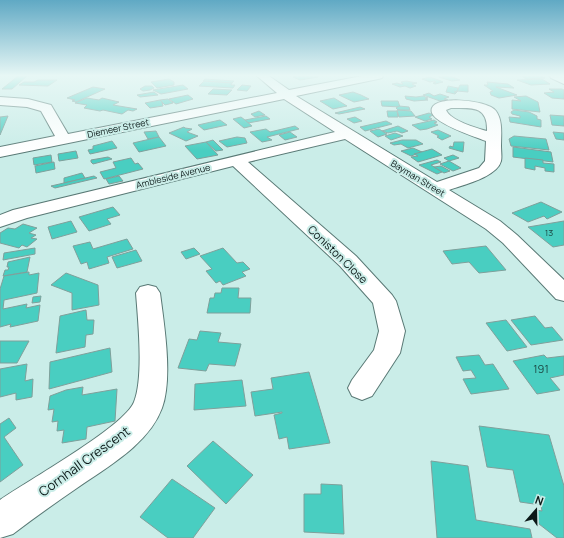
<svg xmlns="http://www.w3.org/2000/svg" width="564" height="538" font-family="Manrope,sans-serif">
<rect width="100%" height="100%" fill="#caede8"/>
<g fill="#49cec1" stroke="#7fa09b">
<path d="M18,76H27L12,89H2Z"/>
<path d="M293,76H316L318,77L300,80L293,77H295Z"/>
<path d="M450,76L460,80L452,81L439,77Z"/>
<path d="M522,76H541L545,78L526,79Z"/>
<path d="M430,77L441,81L443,82L435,84L433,83L436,82L434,81L430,82L422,79Z"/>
<path d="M169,79L174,82V85L157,88L151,82Z"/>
<path d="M205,79L234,81L232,83L203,81Z"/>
<path d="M542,79L550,84L531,85L517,80Z"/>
<path d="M38,80H57L48,86L19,85L24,82H34Z"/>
<path d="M204,81L232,83L231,85H235L233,88L199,86Z"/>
<path d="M406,81L417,83L412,84L416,86L410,88L405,86L400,87L392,84L397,83L400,84H403L401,82Z"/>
<path d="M487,82L508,84L514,88L496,87L517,95L499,98L491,95L490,92L493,91L484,85H488Z"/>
<path d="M183,85L188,89L161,94L153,90Z"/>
<path d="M242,85L251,86L247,91L237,90Z"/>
<path d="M460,85H468V92L457,91Z"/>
<path d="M152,86L154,88L150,90L143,91L140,89L145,86Z"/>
<path d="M448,86L458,88L457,91H458L454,92H457L455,94L446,92Z"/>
<path d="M93,87L105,89L76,102L72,101L75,100L67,98Z"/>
<path d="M213,89L232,90L227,95L208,94Z"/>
<path d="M549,89H562L564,90V99L552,98L544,93L554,92Z"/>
<path d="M154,92L158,95L140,97L137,95Z"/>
<path d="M353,92L361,95L369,99L354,102L339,95Z"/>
<path d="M429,93L434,96L440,94L449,97L444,99L448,100L440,101L423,95Z"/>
<path d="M188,95L193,99L176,104L169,99Z"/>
<path d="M405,96L416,97L423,96L428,98L425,99L428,100L414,101L406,99Z"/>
<path d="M526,96L538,102L540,112L512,109V100L521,101L514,97Z"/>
<path d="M87,98L99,100L102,98L119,102L113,105L137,109L133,111L128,110L122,114L103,110L100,111L84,108L87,105L75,103Z"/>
<path d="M334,98L347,106L333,109L320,101Z"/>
<path d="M168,99L173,103L165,105L160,100Z"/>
<path d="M160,100L162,102L163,106L150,108L145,103Z"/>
<path d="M381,101H398L400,107L382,106Z"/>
<path d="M399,106L409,107L410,110H398L396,108Z"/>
<path d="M360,107L365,109L339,114L335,113Z"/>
<path d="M397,110L411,111L415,116L399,117Z"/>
<path d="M514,110L529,112L537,116V119L541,120V127L510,122L509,117L520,118V116L512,114L511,112Z"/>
<path d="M259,111L265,115L255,117L251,114Z"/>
<path d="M387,111H397L398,117H388Z"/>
<path d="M429,113L433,115L429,117L432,119L425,121L415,117Z"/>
<path d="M550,115L564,116V126L552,125Z"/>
<path d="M8,116L0,135V117Z"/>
<path d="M266,116L270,119L248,123L245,120Z"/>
<path d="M241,117L245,120L252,126L244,128L233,119Z"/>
<path d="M355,117L362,121L354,123L347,119Z"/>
<path d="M220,120L227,125L204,130L198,125Z"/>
<path d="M434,120L437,122L434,123L438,125L427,129L420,130L412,125Z"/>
<path d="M386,121L392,124L365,131L360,127Z"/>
<path d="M295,126L299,129L267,137L272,140L262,142L250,132L266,129L270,132Z"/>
<path d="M398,126L408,131L402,133L397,131L388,133L382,131Z"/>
<path d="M184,127L185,128L192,129L187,132L198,136L186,141L169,133Z"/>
<path d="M379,129L387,134L378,137L370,131Z"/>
<path d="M438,130L451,136L442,140L437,137L439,136L431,132Z"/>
<path d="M156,131L159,137L148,139L144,132Z"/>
<path d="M290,132L297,137L285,140L279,135Z"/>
<path d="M553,132L564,133V140L556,139Z"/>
<path d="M395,133L403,136L391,140L385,136Z"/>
<path d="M514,136L546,139L549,150L511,146L509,139Z"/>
<path d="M159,137L166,146L139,152L133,143Z"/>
<path d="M237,137L245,138L247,143L227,147L219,141Z"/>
<path d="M213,140L223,150L216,151L206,142Z"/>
<path d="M402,140H416L423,144L408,148L401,144L394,145L390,143Z"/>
<path d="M112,141L117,148L90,154L88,150L93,149V146Z"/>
<path d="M206,142L218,155L197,159L185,146Z"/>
<path d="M454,142H464L463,152L449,148L450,146L453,147Z"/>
<path d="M513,147L551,152L553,162L513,157Z"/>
<path d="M413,148L422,152L411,156L401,151Z"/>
<path d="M432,149L442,155L418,162L411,157L418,156L414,154Z"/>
<path d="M76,151L78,158L59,161L58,154Z"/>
<path d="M51,155L52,162L34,165L33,158Z"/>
<path d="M453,155L459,158L449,161L444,158Z"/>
<path d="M108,157L112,159L93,164L91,162V160Z"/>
<path d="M131,158L135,164L138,163L143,169L104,179L100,172L116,168L113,162Z"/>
<path d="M525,158L543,160V163L554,164V172L545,171V168L535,166V170L525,168Z"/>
<path d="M437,160L441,162L431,165L442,172L437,174L419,165Z"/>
<path d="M449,161L461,168L453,171L440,164Z"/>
<path d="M54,162L55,169L36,173L35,166Z"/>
<path d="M441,166L450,171L444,173L434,167Z"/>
<path d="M82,173L85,178L64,183V178Z"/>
<path d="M94,176L97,178L55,188L51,186Z"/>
<path d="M119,176L123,181L109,184L106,179Z"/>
<path d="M541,202L562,212L547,219L544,216L528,222L512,213Z"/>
<path d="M113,207L120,215L107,219L111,224L89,231L79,217Z"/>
<path d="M71,221L77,232L52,239L48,227Z"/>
<path d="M564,221V245L553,247L528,227Z"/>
<path d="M23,224L37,228L29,233L36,235L31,238L37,239L27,247L22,245L19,248L0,243V233L8,228L15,229Z"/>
<path d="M127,239L133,249L107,257L109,263L89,269L87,262L81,264L73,246L90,242L93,249Z"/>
<path d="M486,246L506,270L479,273L469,262L452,264L443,251Z"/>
<path d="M35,248V254L3,260L4,253Z"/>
<path d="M194,248L200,254L186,259L181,252Z"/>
<path d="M223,248L237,263L243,262L250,269L242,272L246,276L223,285L220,281L216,283L206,271L212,269L200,256Z"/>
<path d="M136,250L142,261L117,268L112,257Z"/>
<path d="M30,257L27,272L3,276L5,270H8L9,267H7L8,262Z"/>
<path d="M29,272V275L39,273L37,293L4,300L3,309L27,304L26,308L40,305L38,321L10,327L11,324L0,327V289L4,276Z"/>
<path d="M66,273L98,285L99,305L72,310V293L51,285Z"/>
<path d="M222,288H239L238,298H251L250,313H207L210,298H214L215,293H221Z"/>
<path d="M41,296L40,302L32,303L33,297Z"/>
<path d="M86,310L87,320H94L93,334L86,335L85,347L56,353L60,316Z"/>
<path d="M535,316L545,328L552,327L563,340L531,345L511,320Z"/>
<path d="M506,320L527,347L507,351L486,323Z"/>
<path d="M200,331L221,333L218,342L241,344L235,366L209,364L206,371L178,368L189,339L197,340Z"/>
<path d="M0,341H29L17,363H0Z"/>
<path d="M110,348L112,372L49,389L50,362Z"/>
<path d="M479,355L485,365L493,364L509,389L471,394L463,379L476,378L471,370L463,371L456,357Z"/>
<path d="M544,355L547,358L564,356V375L550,378L560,390L537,394L513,361Z"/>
<path d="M27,364L25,381L33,379L32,397L16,400V393L0,397V369Z"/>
<path d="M309,372L330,443L289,449L287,437L279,439L274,415L282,413V412L255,416L251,392L273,389L271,378Z"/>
<path d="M242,380L246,406L194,410L195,384Z"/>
<path d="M83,387L82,395L117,389L115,421L87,427L86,439L62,443L64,430L57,431L58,421L52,422L54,409L48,410L50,396L66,390Z"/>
<path d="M9,418L16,428L4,437L23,465L0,482V424Z"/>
<path d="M479,426L549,435L564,486V538H557L539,524L536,510L542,511L541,505L520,502L513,470L487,467Z"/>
<path d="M213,441L253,475L226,504L187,466Z"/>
<path d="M431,461L468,466L476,520L530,529L532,538H437Z"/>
<path d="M172,479L215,508L193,538H168L140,517Z"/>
<path d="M321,484L342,485L344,534L304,532V494H321Z"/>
</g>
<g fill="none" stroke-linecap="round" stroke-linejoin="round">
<g stroke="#597975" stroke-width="2">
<g id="minor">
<path d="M257,76H269L289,90L362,76H383L382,78L378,79L296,96L437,182L479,168L485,161L486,141C475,137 436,124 432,113C426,94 487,99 496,111C503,121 501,134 501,146C501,151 502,157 501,161C497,177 463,185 449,190L500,221L517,235L564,280V301L556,299L503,243L486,229L345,139L248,162L356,256L392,295L396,301L405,331L400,353L372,396L362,400L352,396L348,388L352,380L374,350L379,331L373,303L340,266L233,166L27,218L0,227V215L13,210L335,132L284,99L0,157V147L55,136L41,111L27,107L0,105V97L28,99L51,105L68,134L277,93ZM451,108C471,108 488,105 487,131C476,128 450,120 446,110Z"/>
<path d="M550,76H564V84L551,78Z"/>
<path d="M148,285L156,287L160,293C164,324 173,378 162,408C149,444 107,467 77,488C55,503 34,518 13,534L0,538V500C27,481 124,427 134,402C144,378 138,319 136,293L140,287Z"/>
</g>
</g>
<use href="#minor" fill="#fff" fill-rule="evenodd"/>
</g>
<linearGradient id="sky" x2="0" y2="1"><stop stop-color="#60a9c4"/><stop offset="0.5" stop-color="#e7f7f5"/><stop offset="1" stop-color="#e7f7f5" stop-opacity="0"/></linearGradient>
<rect width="564" height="151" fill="url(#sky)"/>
<g text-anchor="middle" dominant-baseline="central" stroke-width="4" stroke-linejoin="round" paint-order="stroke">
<g font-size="9" fill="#0c1918" stroke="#caede8">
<text transform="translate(118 128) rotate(-12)">Diemeer Street</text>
<text transform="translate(173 176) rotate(-14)">Ambleside Avenue</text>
<text transform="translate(418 178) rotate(31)">Bayman Street</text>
</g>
<g font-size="9" fill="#1b4642">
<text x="549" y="232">13</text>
</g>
<g font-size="11" fill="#0c1918" stroke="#caede8">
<text transform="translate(338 254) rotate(44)">Coniston Close</text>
</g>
<g font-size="11" fill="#1b4642">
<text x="541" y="368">191</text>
</g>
<g font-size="13" fill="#0c1918" stroke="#caede8">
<text transform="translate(84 461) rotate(-36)">Cornhall Crescent</text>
</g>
</g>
<g transform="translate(536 510) rotate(20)" stroke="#caede8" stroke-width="3" paint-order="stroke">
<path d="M0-3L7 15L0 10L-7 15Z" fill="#0c1918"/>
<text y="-6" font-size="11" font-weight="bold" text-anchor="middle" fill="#0c1918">N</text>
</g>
</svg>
